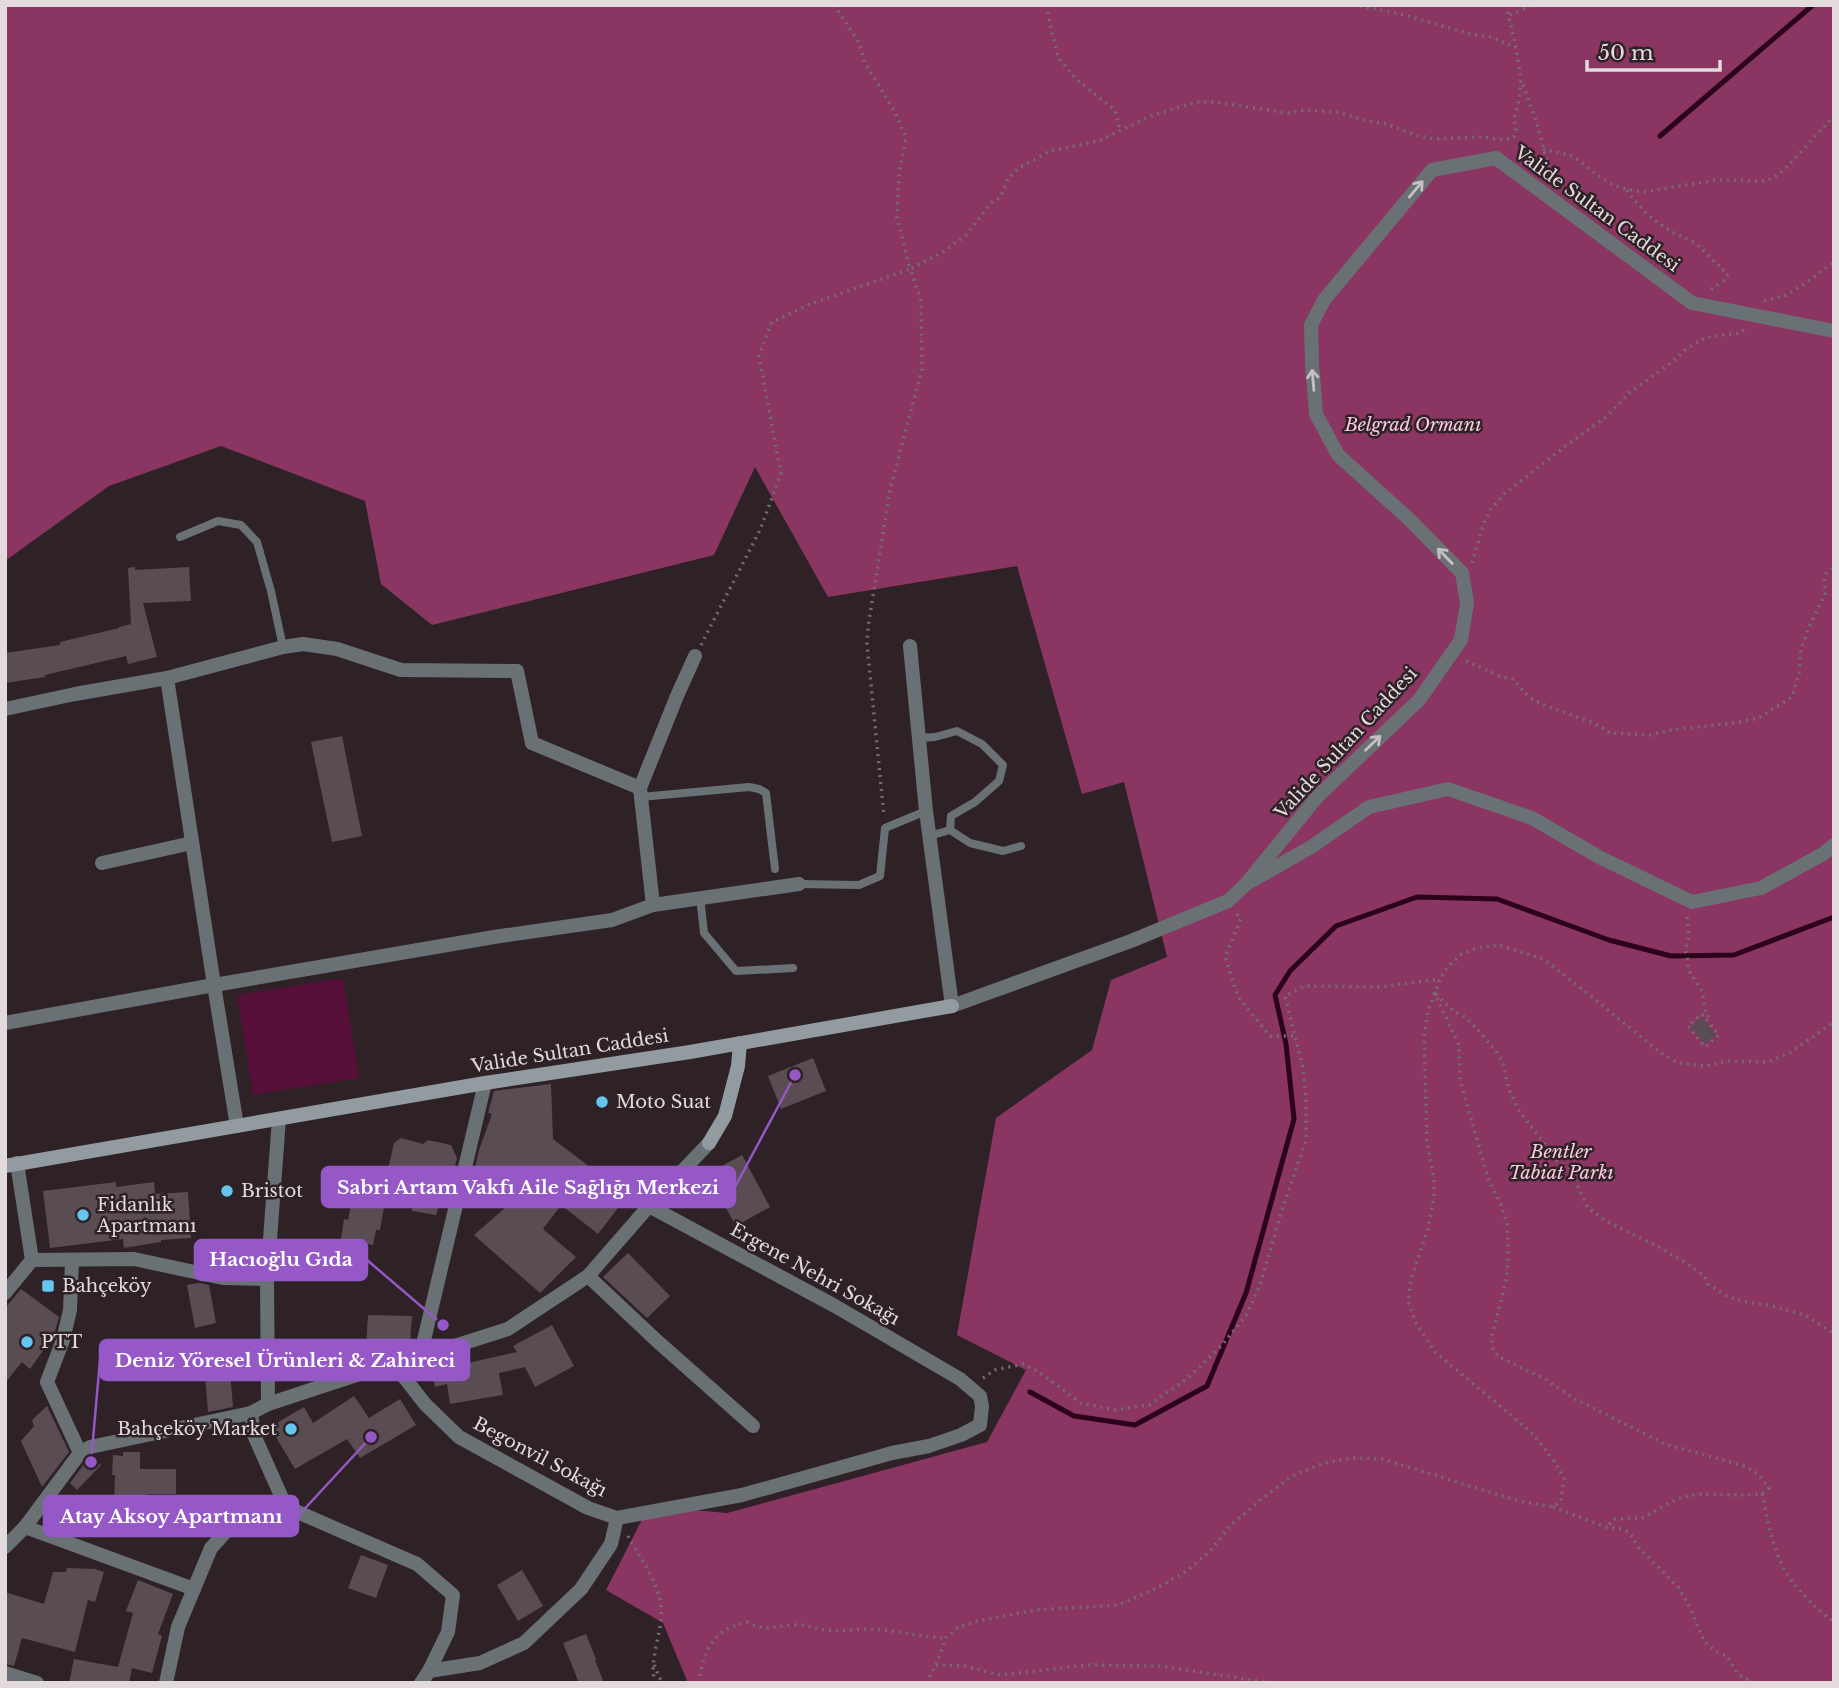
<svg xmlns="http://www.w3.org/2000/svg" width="1839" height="1688" font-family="'Libre Baskerville',serif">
<rect width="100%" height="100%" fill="#2e2227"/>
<path fill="#560f39" d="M343,978L359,1078L253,1095L237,995Z"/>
<path fill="#8a3562" d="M5,5H1834V1683H688L663,1623L606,1590L649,1506L727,1513L987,1442L1026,1370L957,1335L996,1118L1092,1050L1111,980L1167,957L1124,782L1082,794L1017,566L828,597L755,467L714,555L432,625L381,584L365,501L221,446L109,486L5,561Z"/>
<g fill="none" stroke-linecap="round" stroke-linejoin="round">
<g stroke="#2b0219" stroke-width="5">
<path d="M1660,136L1813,5"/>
<path d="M1030,1392L1074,1416L1135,1425L1207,1386L1246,1293L1294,1119L1286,1044L1275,995L1290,971L1336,926L1417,897L1497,899L1609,940L1671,956L1734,955L1834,917"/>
</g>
</g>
<g fill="#594c52">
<path d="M135,567V570L189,567L191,601L143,603L157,657L128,664L126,656L45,675V677L5,683V653L60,645V642L119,628V627L131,624L128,568Z"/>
<path d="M342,736L362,836L332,842L311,742Z"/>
<path d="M1702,1017L1716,1035L1705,1044L1690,1026Z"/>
<path d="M813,1058L826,1091L781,1109L768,1076Z"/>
<path d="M551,1084L553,1139L590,1167L584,1175L621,1204L598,1234L561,1205L543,1229L576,1257L540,1293L474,1235L521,1194L473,1177L479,1150L492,1114L488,1113L494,1091Z"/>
<path d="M401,1138L423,1144L428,1140L451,1145L457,1158L454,1171L449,1169L436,1215L412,1211V1205L385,1201L380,1230H376L373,1245L341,1239L344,1219L348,1220L356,1178L385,1183L394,1143Z"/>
<path d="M742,1155L770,1207L736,1226L707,1174Z"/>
<path d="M116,1182V1187L154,1182L155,1194L188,1192L191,1238L161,1240V1242L124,1248L123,1239L50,1248L43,1191Z"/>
<path d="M628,1253L670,1296L647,1318L603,1277Z"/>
<path d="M199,1283L209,1285L216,1323L195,1328L187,1285Z"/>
<path d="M21,1289L59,1317L54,1335L30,1369L22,1362L5,1383V1308Z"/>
<path d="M368,1315L412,1316L410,1343L366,1347Z"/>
<path d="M552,1325L574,1366L535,1387L525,1367L499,1373L503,1395L450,1404L447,1384L435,1387L432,1371L517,1352L513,1346Z"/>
<path d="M229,1359L233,1407L208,1412L204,1362Z"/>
<path d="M354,1396L369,1418L400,1399L416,1425L360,1458L347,1439L295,1469L270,1427L304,1407L313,1423Z"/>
<path d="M47,1406L69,1452L42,1487L21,1441L34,1426L32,1420Z"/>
<path d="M123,1452H140V1469H176V1494H147L144,1537L117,1535L119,1503H114L115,1475H112L113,1455L123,1456Z"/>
<path d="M92,1457L101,1465L77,1490L70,1483L87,1460Z"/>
<path d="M361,1555L388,1565L376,1598L348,1588Z"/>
<path d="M67,1568L95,1569L104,1572L95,1602L88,1600L75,1652L22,1638L14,1666L5,1664V1592L44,1604L53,1572H66Z"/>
<path d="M522,1570L543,1606L518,1621L497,1585Z"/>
<path d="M138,1580L173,1594L158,1634L162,1636L152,1673L132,1668L129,1683H69L74,1659L118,1667L133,1613L126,1611Z"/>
<path d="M586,1634L596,1659L595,1660L604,1683H579L563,1643Z"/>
</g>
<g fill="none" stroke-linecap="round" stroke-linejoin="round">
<g stroke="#766c70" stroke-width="3.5" stroke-dasharray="2 5" stroke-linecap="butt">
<path d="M834,5L858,41L865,63L895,112L906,138L899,174L897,217L910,269L943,252L966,235L991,203L1001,197L1008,178L1019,168L1050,151L1098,141L1153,115L1197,102H1215L1288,113L1304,110L1337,112L1368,121L1387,124L1415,135L1434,139L1483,137L1505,140L1514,137L1516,129L1514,120L1519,100L1521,78"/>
<path d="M1047,5L1051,29L1059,59L1077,80L1115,110L1120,130"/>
<path d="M1353,5L1397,13L1474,35L1488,36L1516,47"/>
<path d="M1506,5L1514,38L1521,78"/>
<path d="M1510,15L1532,5"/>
<path d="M1523,85L1537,124L1550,172L1549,178"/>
<path d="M1543,149L1573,156L1603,179L1612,184L1622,188L1643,192L1717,180L1766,181L1778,175L1785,169L1834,116"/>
<path d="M1627,190C1639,208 1656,224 1676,234C1683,237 1689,239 1696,244C1708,253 1716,265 1728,274L1723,281L1709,291"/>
<path d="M1764,301L1786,295L1800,287L1834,262"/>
<path d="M1472,563L1484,523L1491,509L1504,494L1567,445L1606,417L1629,393L1672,362L1686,349L1701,340L1713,336L1740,333L1744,330"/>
<path d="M701,645L760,530L781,474L759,356L772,322L808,305L910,269L921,300L922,369L890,490L868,627L867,644L884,816"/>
<path d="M1466,661L1502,677L1513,679L1530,698L1544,705L1594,723L1610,733L1650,735L1671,730L1740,722L1759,718L1792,697L1799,673L1801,649L1809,627L1826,592L1824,581L1826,574L1834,567"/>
<path d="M1237,914L1241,919L1225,957L1238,997L1270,1036H1296"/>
<path d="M1687,917L1689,936L1685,951L1687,954L1689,971L1702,991L1706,1015L1708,1016L1706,1020"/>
<path d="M1434,992L1459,1045L1460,1080L1488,1178L1501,1205L1507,1224L1508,1244L1507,1277L1492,1336L1493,1350L1499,1357L1545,1379L1575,1399L1665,1444L1744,1466L1758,1474L1769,1488L1762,1494L1744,1495L1698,1494L1677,1499L1642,1518L1615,1519L1606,1527"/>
<path d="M1436,994L1453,1011L1465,1017L1481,1033L1497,1053L1503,1062L1508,1087L1518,1109L1560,1164L1569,1168L1588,1208L1606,1221L1659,1247L1688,1264L1705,1277L1708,1284L1725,1295L1737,1300L1772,1306L1807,1316L1834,1334"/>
<path d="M1702,1014L1719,1035L1705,1047L1688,1026Z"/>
<path d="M983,1378L995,1370L1023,1364L1039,1372L1081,1403L1115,1410L1149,1405L1188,1378L1222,1345L1247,1314L1260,1285L1282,1210L1306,1140V1098L1303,1068L1285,996L1305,986L1380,987L1440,979"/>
<path d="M1762,1494C1767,1518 1772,1546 1784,1569C1795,1589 1816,1608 1834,1622"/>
<path d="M1553,1507L1606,1527L1623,1529L1630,1533L1638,1547L1679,1588L1689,1606L1704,1641L1715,1651L1727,1656L1738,1674L1754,1683"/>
<path d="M628,1536C640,1558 658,1581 661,1606C664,1630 648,1658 655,1683"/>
<path d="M654,1665L662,1683"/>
<path d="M936,1665L965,1666L1000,1675L1088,1665L1159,1666L1272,1683"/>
<path d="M699,1683C704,1649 712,1630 747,1622C766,1632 774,1626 794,1625C807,1624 815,1629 826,1630C841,1632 856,1629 870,1629C896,1630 920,1637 946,1638"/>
<path d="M926,1683L936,1665L946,1638L957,1628L977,1621L1036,1610L1118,1605L1155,1589L1188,1570L1210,1551L1231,1525L1264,1497L1292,1476L1324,1463L1354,1458L1382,1459L1519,1501L1553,1507L1561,1501L1564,1478L1555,1462L1531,1432L1435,1352L1416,1323L1408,1301L1411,1280L1428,1228L1434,1198V1179L1427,1141L1424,1036L1428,1011L1440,979L1448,966L1462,954L1476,948L1499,945L1543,959L1562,973L1661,1053L1678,1063L1706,1066L1728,1061L1768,1062L1791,1052L1834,1022"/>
</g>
<g stroke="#6a7174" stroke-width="8">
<path d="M180,537L218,521L241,525L257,542L271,591L283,647"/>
<path d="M919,738L935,737L957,731L982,744L1003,765L999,781L975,802L951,816L950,830L970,843L1003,851L1021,846"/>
<path d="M641,797L749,787L759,789L766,793L775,869"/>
<path d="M929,836L950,830"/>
<path d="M799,884L859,885L880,876L885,828L926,811"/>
<path d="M700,897L704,933L736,971L793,968"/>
</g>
<g stroke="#6a7174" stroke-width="14">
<path d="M910,646L926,811L952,1006L1131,941L1228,901L1246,884L1311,847L1369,807L1448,789L1532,818L1599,857L1692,902L1761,888L1823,854L1834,845"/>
<path d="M167,678L214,985L237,1126"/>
<path d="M5,709L75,694L167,678L283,647L303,644L337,649L401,670L517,671L532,743L640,788"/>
<path d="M102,863L192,843"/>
<path d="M1246,884L1317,797L1419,700L1461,640L1467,603L1462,573L1410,520L1338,455L1316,414L1312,364L1311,325L1324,300L1432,170L1496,158L1692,303L1834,331"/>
<path d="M653,905L640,788L677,696L695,656"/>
<path d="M5,1023L214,985L494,937L612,920L653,905L799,884"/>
<path d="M17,1163L32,1260"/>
<path d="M32,1260L134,1259L223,1278L267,1279"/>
<path d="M72,1261L70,1310L63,1340L47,1382L80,1453"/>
<path d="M588,1276L656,1340L753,1426"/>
<path d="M5,1293L32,1260"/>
<path d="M420,1357L485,1083"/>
<path d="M393,1363L425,1404L459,1437L588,1508L617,1518L742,1495L892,1453L929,1446L961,1435L980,1425L982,1406L980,1396L960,1379L835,1306L649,1206"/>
<path d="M268,1404L267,1279L279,1119"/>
<path d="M251,1413L254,1435L286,1507"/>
<path d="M25,1527L194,1589"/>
<path d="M5,1547L25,1527L80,1453L90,1447L251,1413L268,1404L393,1363L420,1357L508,1329L588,1276L649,1206L709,1143"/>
<path d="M5,1673L37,1683"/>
<path d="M166,1683L178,1627L211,1548L231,1526L286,1507L417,1564L453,1595L448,1632L429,1671"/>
<path d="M421,1683L429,1671L480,1663L524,1643L581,1589L611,1544L617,1518"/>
</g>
<g stroke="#919ba0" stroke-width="14">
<path d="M709,1143L725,1116L738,1066L740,1043"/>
<path d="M5,1166L485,1083L690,1052L952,1006"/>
</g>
</g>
<defs><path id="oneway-shaft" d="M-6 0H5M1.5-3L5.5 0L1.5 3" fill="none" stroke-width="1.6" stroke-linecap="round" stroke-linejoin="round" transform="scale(1.75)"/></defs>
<g stroke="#c4c0c3">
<use href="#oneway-shaft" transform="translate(1416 189) rotate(-50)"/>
<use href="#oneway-shaft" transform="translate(1313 380) rotate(-95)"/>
<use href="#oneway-shaft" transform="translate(1445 556) rotate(-134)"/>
<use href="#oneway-shaft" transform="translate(1373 743) rotate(-44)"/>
</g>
<g fill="#65c5ee" stroke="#2e2227" stroke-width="2.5">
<circle cx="602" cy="1102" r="7"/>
<circle cx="227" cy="1191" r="7"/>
<circle cx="83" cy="1215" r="7"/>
<rect x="41" y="1279" width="14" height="14" rx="3.5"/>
<circle cx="27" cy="1342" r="7"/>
<circle cx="291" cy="1429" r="7"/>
</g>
<g text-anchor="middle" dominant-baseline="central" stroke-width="5" stroke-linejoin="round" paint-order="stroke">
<g font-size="18" fill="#e2dadd" stroke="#2e2227">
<text transform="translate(1597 209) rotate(36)">Valide Sultan Caddesi</text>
<text transform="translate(1346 743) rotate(-47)">Valide Sultan Caddesi</text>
<text transform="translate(570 1051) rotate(-9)">Valide Sultan Caddesi</text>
<text transform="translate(815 1274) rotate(29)">Ergene Nehri Sokağı</text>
<text transform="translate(540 1457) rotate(28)">Begonvil Sokağı</text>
</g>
<g font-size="18" font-style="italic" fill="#fccae0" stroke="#2e2227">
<text x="1413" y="425">Belgrad Ormanı</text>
<text x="1561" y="1152">Bentler<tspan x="1561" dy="21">Tabiat Parkı</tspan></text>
</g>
<g font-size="18" fill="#e2dadd" stroke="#2e2227" text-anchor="start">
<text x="616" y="1102">Moto Suat</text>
<text x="241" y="1191">Bristot</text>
<text x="97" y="1205">Fidanlık<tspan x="97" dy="21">Apartmanı</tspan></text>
<text x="62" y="1286">Bahçeköy</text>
<text x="41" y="1342">PTT</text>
<text x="277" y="1429" text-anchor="end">Bahçeköy Market</text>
</g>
</g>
<path fill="none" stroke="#9558c6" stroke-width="2.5" d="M795 1075L735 1187M443 1325L367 1260M91 1462L100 1360M371 1437L298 1516"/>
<g fill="#9558c6" stroke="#2e2227" stroke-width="2.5">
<circle cx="795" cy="1075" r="7"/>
<circle cx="443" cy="1325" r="7"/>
<circle cx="91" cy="1462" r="7"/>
<circle cx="371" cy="1437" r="7"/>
</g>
<g fill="#9558c6" stroke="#9558c6" stroke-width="2.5">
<rect x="322" y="1167" width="413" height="40" rx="7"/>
<rect x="195" y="1240" width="172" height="40" rx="7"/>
<rect x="100" y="1340" width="369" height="40" rx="7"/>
<rect x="44" y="1496" width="254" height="40" rx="7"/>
</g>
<g font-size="19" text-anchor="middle" font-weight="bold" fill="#fff">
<text x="528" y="1194">Sabri Artam Vakfı Aile Sağlığı Merkezi</text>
<text x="281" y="1266">Hacıoğlu Gıda</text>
<text x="285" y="1367">Deniz Yöresel Ürünleri &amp; Zahireci</text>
<text x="171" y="1523">Atay Aksoy Apartmanı</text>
</g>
<rect width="1839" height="1688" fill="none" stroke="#e2dadd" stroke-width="14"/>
<path d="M1587 60v10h133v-10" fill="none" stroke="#e2dadd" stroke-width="3.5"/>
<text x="1598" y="60" font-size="21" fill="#e2dadd" stroke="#2e2227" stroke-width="5" paint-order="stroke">50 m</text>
</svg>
